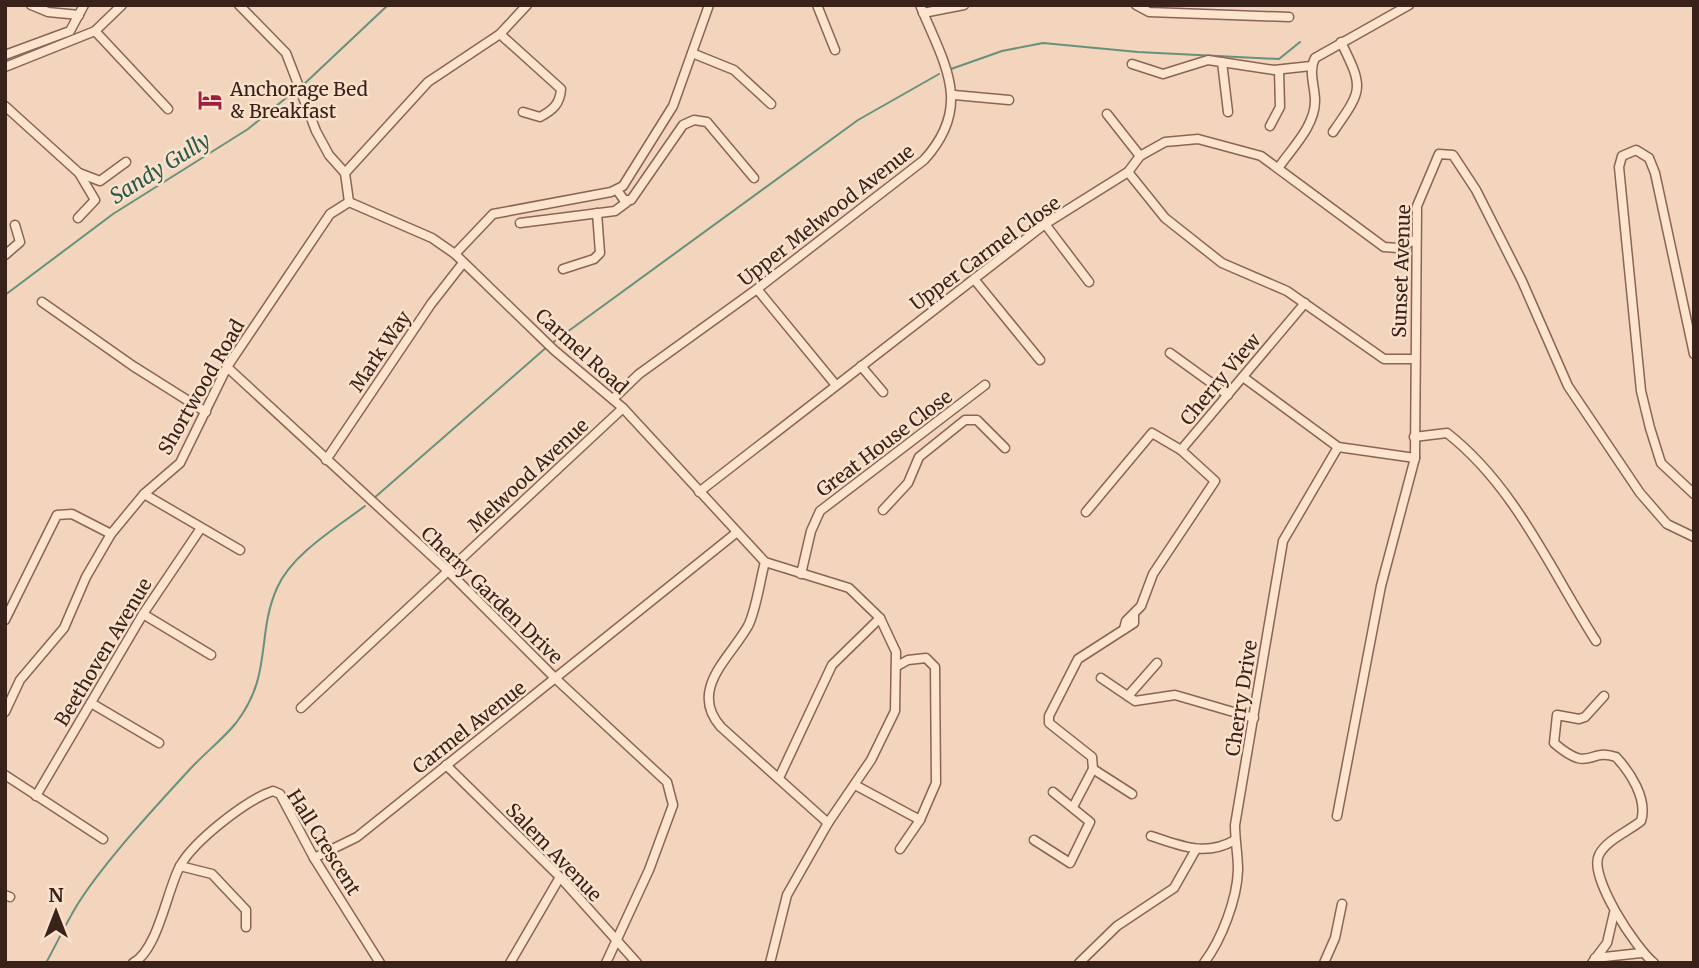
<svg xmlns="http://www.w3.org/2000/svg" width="1699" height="968" font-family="Merriweather,serif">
<rect width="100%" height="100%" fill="#f2d5bc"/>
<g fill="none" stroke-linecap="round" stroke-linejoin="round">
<g stroke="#67917c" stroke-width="2">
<path d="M951,69L1002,51L1043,43L1138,52L1279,59L1300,42"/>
<path d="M302,86L388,5"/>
<path d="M5,295L113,214L248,129L297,89"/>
<path d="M552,343L858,120L939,74"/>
<path d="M373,499L548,346"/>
<path d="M46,963C57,943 67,921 79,902C107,859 156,806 191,768C205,753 223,739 236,723C273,675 256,635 277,588C292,554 336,528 365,506"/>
</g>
<g stroke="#8b6454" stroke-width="11">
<g id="minor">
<path d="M31,5L48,12L79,15"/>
<path d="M817,5L835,50"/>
<path d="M1136,5L1149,12L1289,17"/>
<path d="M923,13L964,5"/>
<path d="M95,31L168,109"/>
<path d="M500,34L561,89C560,104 553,110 540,117L523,112"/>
<path d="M692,53L734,70L771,104"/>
<path d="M5,55L70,31L84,5"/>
<path d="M1222,62L1228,112"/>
<path d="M1132,64L1163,74L1208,60L1274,70L1311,66"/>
<path d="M5,67L95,31L122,5"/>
<path d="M954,95L1009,100"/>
<path d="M5,106L79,173L100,181L126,162"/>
<path d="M1107,114L1140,156"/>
<path d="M1270,126L1280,107L1279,70"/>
<path d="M1333,132C1363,89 1364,89 1341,42"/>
<path d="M1279,167C1292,148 1315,126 1315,101C1315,86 1308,72 1315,58L1409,5"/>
<path d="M1128,172L1165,218L1222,263L1287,291L1384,359H1413"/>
<path d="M345,173L428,82L500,34L527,5"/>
<path d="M617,190L624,200H631L683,125L694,120L707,122L754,178"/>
<path d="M349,202L432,238L455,254L554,350L623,408L765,562L849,588L880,618L896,652L895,711L871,760L828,823L787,895L770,963"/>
<path d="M78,218L95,200L79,173"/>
<path d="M520,223L615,211L627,202"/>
<path d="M1045,224L1089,282"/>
<path d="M455,254L493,214L611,192L623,186L673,106L709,5"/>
<path d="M5,255L20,242L15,225"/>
<path d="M563,269L594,259L600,253L597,213"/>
<path d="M974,279L1040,360"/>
<path d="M757,289L835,384"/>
<path d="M42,302L133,366L206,412"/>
<path d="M1170,353L1228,395"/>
<path d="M1694,354L1655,173L1649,158L1636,150L1622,156L1619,167L1641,391L1650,428L1661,463L1694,494"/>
<path d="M861,366L883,392"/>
<path d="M227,367L447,570L556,679L667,782L673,805L649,870L606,963"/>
<path d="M1243,377L1338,447L1415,458"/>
<path d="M613,399L639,374L757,289L924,160C974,105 944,64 920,5"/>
<path d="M1414,437L1447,433C1515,486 1550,569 1596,641"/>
<path d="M1181,450L1305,303"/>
<path d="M326,460L431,304L463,263"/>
<path d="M699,492L1045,224L1128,172L1140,156L1165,142L1198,139L1261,156L1384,247L1398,248L1415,240"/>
<path d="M144,494L240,550"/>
<path d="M883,510L908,483L919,457L965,420H977L1005,448"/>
<path d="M1086,512L1152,433L1181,450L1215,481L1153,574L1141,606L1126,621L1124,629"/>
<path d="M765,562C760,580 756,611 748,626C730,658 688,690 721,727L828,823"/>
<path d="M801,574L811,531L820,511L985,385"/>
<path d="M143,614L211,655"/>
<path d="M5,620L57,515L72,514L111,534"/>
<path d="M897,666L908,660L926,658L935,667L936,783L920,820L900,849"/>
<path d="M1101,678L1135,701L1175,695L1254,718"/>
<path d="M1128,696L1157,663"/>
<path d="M1604,696L1585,717L1579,719L1557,715L1554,743C1591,775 1588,747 1616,757C1630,772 1648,799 1641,821C1629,831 1606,840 1599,855C1588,876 1636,949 1654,963"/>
<path d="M91,703L159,743"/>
<path d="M301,708L623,408"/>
<path d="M5,712L20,680L64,628L86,577L111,534L144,494L180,463L227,367L330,214L349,202L345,173L329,155L316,131L286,53L239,5"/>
<path d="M446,765L560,877L637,963"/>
<path d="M1093,769L1132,794"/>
<path d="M5,775L103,839"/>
<path d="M779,778L832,665L880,618"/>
<path d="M855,785L920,820"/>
<path d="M36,796L143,614L201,528"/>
<path d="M1073,807L1093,769L1092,757L1049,723V716L1078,659L1134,623V615"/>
<path d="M1337,816L1381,586L1415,458L1417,206L1439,154L1453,155L1476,190L1522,281L1568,386L1640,493L1667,524L1694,537"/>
<path d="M1151,836C1182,846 1205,857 1235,840"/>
<path d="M1034,840L1070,863L1090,822L1053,792"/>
<path d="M314,858L357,837L736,533"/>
<path d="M180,866L212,874L246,910V927"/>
<path d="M5,895L10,897"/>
<path d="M1595,958L1641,953"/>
<path d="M133,963C158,950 167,890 180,866C194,841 246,800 273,791L280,794L314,858L380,963"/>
<path d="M510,963L560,877"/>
<path d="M1079,963L1117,926L1174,888L1195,851"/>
<path d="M1204,963C1222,939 1237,899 1238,870C1238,855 1235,840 1235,825L1283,541L1338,447"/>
<path d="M1324,963L1335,938L1342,904"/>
<path d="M1592,963L1607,943L1614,913"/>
</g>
</g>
<use href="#minor" stroke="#fce4cf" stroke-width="8"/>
</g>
<defs>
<g id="hotel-bare" transform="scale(1.89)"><path d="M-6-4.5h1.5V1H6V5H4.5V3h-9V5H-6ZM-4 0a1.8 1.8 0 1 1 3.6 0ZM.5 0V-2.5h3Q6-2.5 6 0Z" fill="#9f1e3e" stroke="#f9e1cc" stroke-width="2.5" paint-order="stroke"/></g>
</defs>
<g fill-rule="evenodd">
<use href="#hotel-bare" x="210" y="100"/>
</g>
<g text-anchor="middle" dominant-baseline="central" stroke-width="5" stroke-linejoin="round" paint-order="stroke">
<g font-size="19" fill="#38221a" stroke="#f9e1cc" text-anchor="start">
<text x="230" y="89">Anchorage Bed<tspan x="230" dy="22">&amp; Breakfast</tspan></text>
</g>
<g font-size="19" fill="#38221a" stroke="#f9e1cc">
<text transform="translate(826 215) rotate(-38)">Upper Melwood Avenue</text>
<text transform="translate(985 253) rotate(-36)">Upper Carmel Close</text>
<text transform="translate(1401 271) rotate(-88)">Sunset Avenue</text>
<text transform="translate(380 351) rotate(-56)">Mark Way</text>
<text transform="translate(582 351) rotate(42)">Carmel Road</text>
<text transform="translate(1220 379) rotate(-50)">Cherry View</text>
<text transform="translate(201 387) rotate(-60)">Shortwood Road</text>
<text transform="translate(884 443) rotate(-37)">Great House Close</text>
<text transform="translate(528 475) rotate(-43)">Melwood Avenue</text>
<text transform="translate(492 595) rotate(44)">Cherry Garden Drive</text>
<text transform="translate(103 652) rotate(-59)">Beethoven Avenue</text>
<text transform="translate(1241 698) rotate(-81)">Cherry Drive</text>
<text transform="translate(469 727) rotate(-38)">Carmel Avenue</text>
<text transform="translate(324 842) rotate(58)">Hall Crescent</text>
<text transform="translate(554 852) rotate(46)">Salem Avenue</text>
</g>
<g font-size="21" font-style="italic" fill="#285a4b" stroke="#f9e1cc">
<text transform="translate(160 168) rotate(-32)">Sandy Gully</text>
</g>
</g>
<rect width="1699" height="968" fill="none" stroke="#38221a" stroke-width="14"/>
<g transform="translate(56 912)" stroke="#f9e1cc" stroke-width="5" paint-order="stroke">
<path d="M0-5L12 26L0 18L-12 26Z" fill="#38221a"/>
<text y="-10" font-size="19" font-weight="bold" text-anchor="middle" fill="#38221a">N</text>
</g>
</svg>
